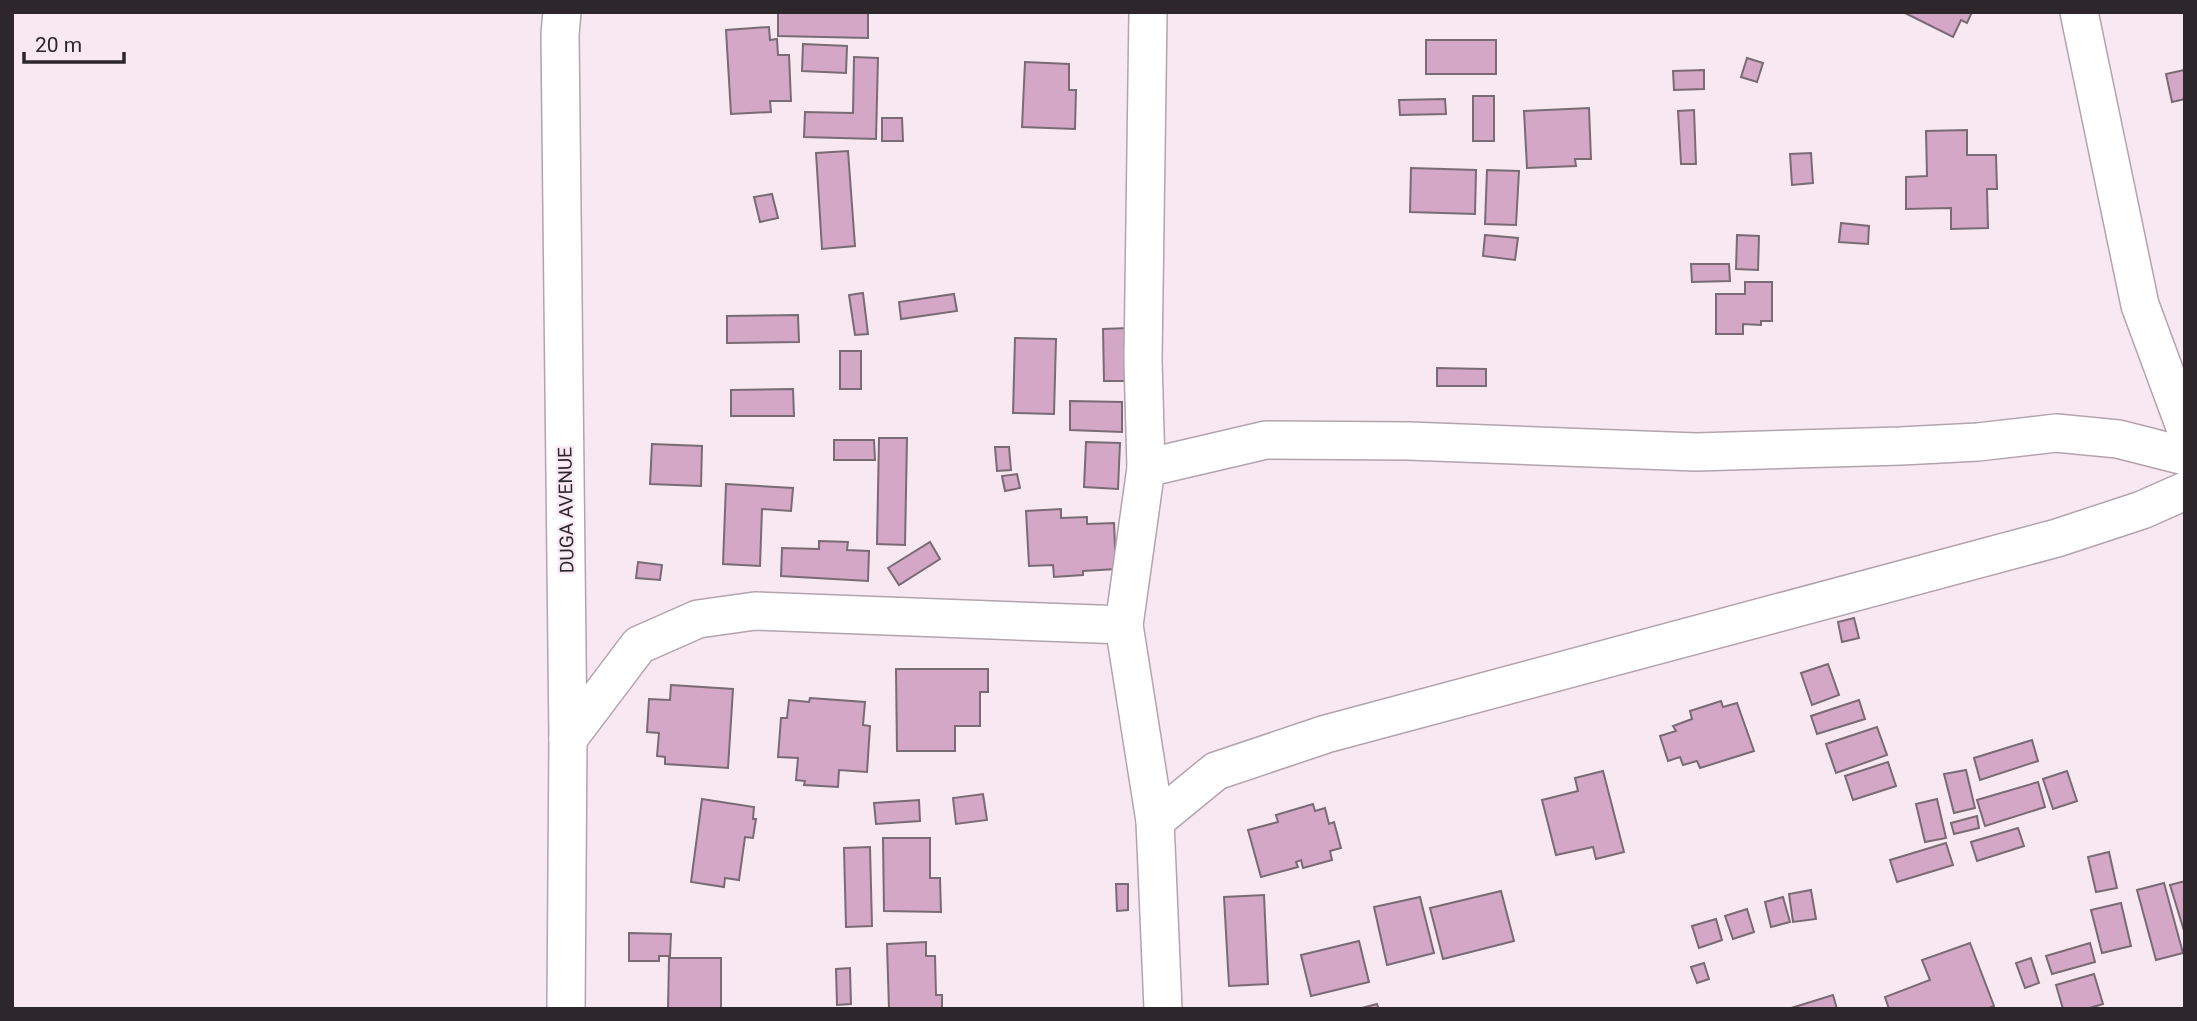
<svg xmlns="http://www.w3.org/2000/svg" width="2197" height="1021" font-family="Roboto,sans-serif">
<rect width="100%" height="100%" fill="#f8e8f2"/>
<g fill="#d3a7c5" stroke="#796b74" stroke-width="2">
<path d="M778,12H868V38L778,36Z"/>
<path d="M1903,12H1972L1967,23L1961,20L1953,37Z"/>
<path d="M769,27L770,40L777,39L778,55H789L791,101H770L771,112L731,114L726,30Z"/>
<rect x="1426" y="40" width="70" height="34"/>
<path d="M803,44L847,46L846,73L802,71Z"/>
<path d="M854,57L878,58L876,139L804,137L805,112L853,113Z"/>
<path d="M1747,58L1763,63L1757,82L1741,77Z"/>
<path d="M1025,62L1069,64V90H1076L1075,129L1022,127Z"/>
<path d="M1704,70V89L1674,90L1673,71Z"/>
<path d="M2184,70L2185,99L2172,102L2166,74Z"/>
<rect x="1473" y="96" width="21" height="45"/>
<path d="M1445,99L1446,114L1400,115L1399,100Z"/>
<path d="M1589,108L1591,159H1575L1576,166L1527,168L1524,111Z"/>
<path d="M1694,110L1696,164H1681L1678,111Z"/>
<path d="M882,118H902L903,141H882Z"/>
<path d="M1967,130V155H1996L1997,189H1987L1988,228L1951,229V208L1906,209V177L1927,176L1926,131Z"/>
<path d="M848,151L855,246L822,249L816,153Z"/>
<path d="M1811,153L1813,183L1792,185L1790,154Z"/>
<path d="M1411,168L1476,170L1475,214L1410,212Z"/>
<path d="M1487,170L1519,171L1516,225L1485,224Z"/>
<path d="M772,194L778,218L760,222L754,197Z"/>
<path d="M1841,223L1869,226L1868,244L1839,242Z"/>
<path d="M1485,235L1518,238L1515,260L1483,256Z"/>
<path d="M1737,235L1759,236L1758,270L1736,269Z"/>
<path d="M1691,264H1729L1730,281L1692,282Z"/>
<path d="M1745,282H1772V321H1761V325L1743,324V334H1716V294H1745Z"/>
<path d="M863,293L868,334L855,335L849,295Z"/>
<path d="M954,294L957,311L901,319L899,302Z"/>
<path d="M798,315L799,342L727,343V316Z"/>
<path d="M1128,328L1129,381H1104L1103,329Z"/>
<path d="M1015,338L1056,339L1054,414L1013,413Z"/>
<rect x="840" y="351" width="21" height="38"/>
<path d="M1437,368L1486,369V386H1437Z"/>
<path d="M793,389L794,416H731V390Z"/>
<path d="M1070,401L1122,402V432L1070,430Z"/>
<path d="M879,438H907L905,545L877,544Z"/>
<path d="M834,440H874L875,460H834Z"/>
<path d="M1086,442L1120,443L1118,489L1084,487Z"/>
<path d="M652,444L702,446L701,486L650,484Z"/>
<path d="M995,447H1009L1011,470L997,471Z"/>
<path d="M1017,474L1020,488L1005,491L1002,476Z"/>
<path d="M726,484L793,488L791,511L762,509L760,566L723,564Z"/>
<path d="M1061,509V518L1087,517V524L1114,523L1116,569L1083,571V575L1054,577L1053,565L1029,566L1026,511Z"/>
<path d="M819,541L848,542L847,550L869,551L868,581L781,576L782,548L819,549Z"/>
<path d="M930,542L940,559L899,585L888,568Z"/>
<path d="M638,562L662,565L660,580L636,578Z"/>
<path d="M1854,618L1859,638L1842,642L1838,622Z"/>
<path d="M1828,664L1839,695L1812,705L1801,673Z"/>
<path d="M896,669H988V692H980V726H955V751H897Z"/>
<path d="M671,685L733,689L728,768L665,764V757L657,756L659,733L647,732L649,699L670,700Z"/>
<path d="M810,698L865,702L863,725L870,726L867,772L839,770L838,787L804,785L805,781L796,780L798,758L778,757L781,718H787L789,700L809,702Z"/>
<path d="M1859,700L1865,719L1817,734L1811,716Z"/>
<path d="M1721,701L1723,707L1737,703L1754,751L1700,768L1697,761L1683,765L1680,757L1668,761L1660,736L1676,731L1673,726L1692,719L1690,711Z"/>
<path d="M1877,727L1887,755L1836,773L1826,744Z"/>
<path d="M2032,740L2038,761L1980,780L1974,758Z"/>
<path d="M1888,762L1896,786L1853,800L1845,776Z"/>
<path d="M1966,770L1975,808L1954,813L1944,774Z"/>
<path d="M1603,771L1624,852L1596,859L1593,847L1556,855L1542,800L1578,791L1575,778Z"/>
<path d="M2067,771L2077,801L2053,809L2043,779Z"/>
<path d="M2038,782L2045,807L1985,826L1977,800Z"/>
<path d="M983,794L987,820L956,824L953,798Z"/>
<path d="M702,799L754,807L753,819H756L753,838L745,837L739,880L725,878L724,887L691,882Z"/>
<path d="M1937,799L1946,838L1925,842L1916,804Z"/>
<path d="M919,800L920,821L876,824L874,803Z"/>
<path d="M1313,804L1315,811L1325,808L1329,824L1334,822L1341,848L1330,851L1332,860L1303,868L1301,860L1296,862L1298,867L1261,877L1248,830L1278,822L1276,815Z"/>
<path d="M1977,816L1979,828L1954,834L1951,823Z"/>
<path d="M2018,828L2024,846L1977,861L1971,842Z"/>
<path d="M883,838H930V878H940L941,912L884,911Z"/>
<path d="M1946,843L1953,865L1897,882L1890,860Z"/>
<path d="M870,847L872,926L846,927L844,848Z"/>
<path d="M2109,852L2117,888L2096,892L2088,857Z"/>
<path d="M2185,881V934L2170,885Z"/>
<path d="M2164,883L2183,953L2156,960L2137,890Z"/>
<path d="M1116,884H1128V910L1117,911Z"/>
<path d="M1811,890L1816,919L1793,922L1789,894Z"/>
<path d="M1501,891L1514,941L1443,959L1430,908Z"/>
<path d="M1264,895L1268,984L1229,986L1224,897Z"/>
<path d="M1420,897L1434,953L1387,965L1374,907Z"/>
<path d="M1783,897L1790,922L1771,927L1765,902Z"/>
<path d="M2121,903L2131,946L2102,953L2091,910Z"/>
<path d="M1747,909L1754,932L1733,939L1725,916Z"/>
<path d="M1716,919L1722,940L1699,948L1692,926Z"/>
<path d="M629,933L671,934L670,956H659V961H629Z"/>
<path d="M1359,941L1369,982L1311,996L1301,955Z"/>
<path d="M926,942V956H935L936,995H942V1009H889L887,944Z"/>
<path d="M1970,943L1994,1006L1986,1009H1889L1885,997L1930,980L1922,960Z"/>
<path d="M2090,943L2095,962L2052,974L2046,956Z"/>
<path d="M669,958H721V1009H668Z"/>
<path d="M2031,958L2039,983L2025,988L2016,963Z"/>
<path d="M1704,963L1709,979L1697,983L1691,967Z"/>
<path d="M850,968L851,1004L837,1005L836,969Z"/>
<path d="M2094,974L2103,1004L2086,1009H2063L2056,985Z"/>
<path d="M1833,995L1837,1009H1788Z"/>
<path d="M1377,1004L1379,1009H1358Z"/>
</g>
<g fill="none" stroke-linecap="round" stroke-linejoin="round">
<g stroke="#b3a3ad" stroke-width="40">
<g id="minor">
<path d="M562,12L560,34L568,739L566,1009"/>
<path d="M1148,12L1143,360L1146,468L1124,625L1155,821L1163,1009"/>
<path d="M2079,12L2140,305L2185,427"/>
<path d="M1146,468L1266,440L1409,441L1696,452L1901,446L1978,442L2056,433L2118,439L2185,456"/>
<path d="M568,739L639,645L698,619L755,611L1124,625"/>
<path d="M1155,821L1216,771L1326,734L2057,538L2142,510L2185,491"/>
</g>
</g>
<use href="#minor" stroke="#fff" stroke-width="37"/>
</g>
<g text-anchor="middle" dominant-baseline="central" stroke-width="5" stroke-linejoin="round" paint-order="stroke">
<g font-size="19" fill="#2d272b" stroke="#f8e8f2">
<text transform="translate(566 510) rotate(-91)">DUGA AVENUE</text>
</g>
</g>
<rect width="2197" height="1021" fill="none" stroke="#2d272b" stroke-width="28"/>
<path d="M24 52v10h100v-10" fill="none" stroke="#2d272b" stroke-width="3.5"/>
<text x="35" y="52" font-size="21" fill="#2d272b" stroke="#f8e8f2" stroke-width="5" paint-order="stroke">20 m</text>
</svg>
